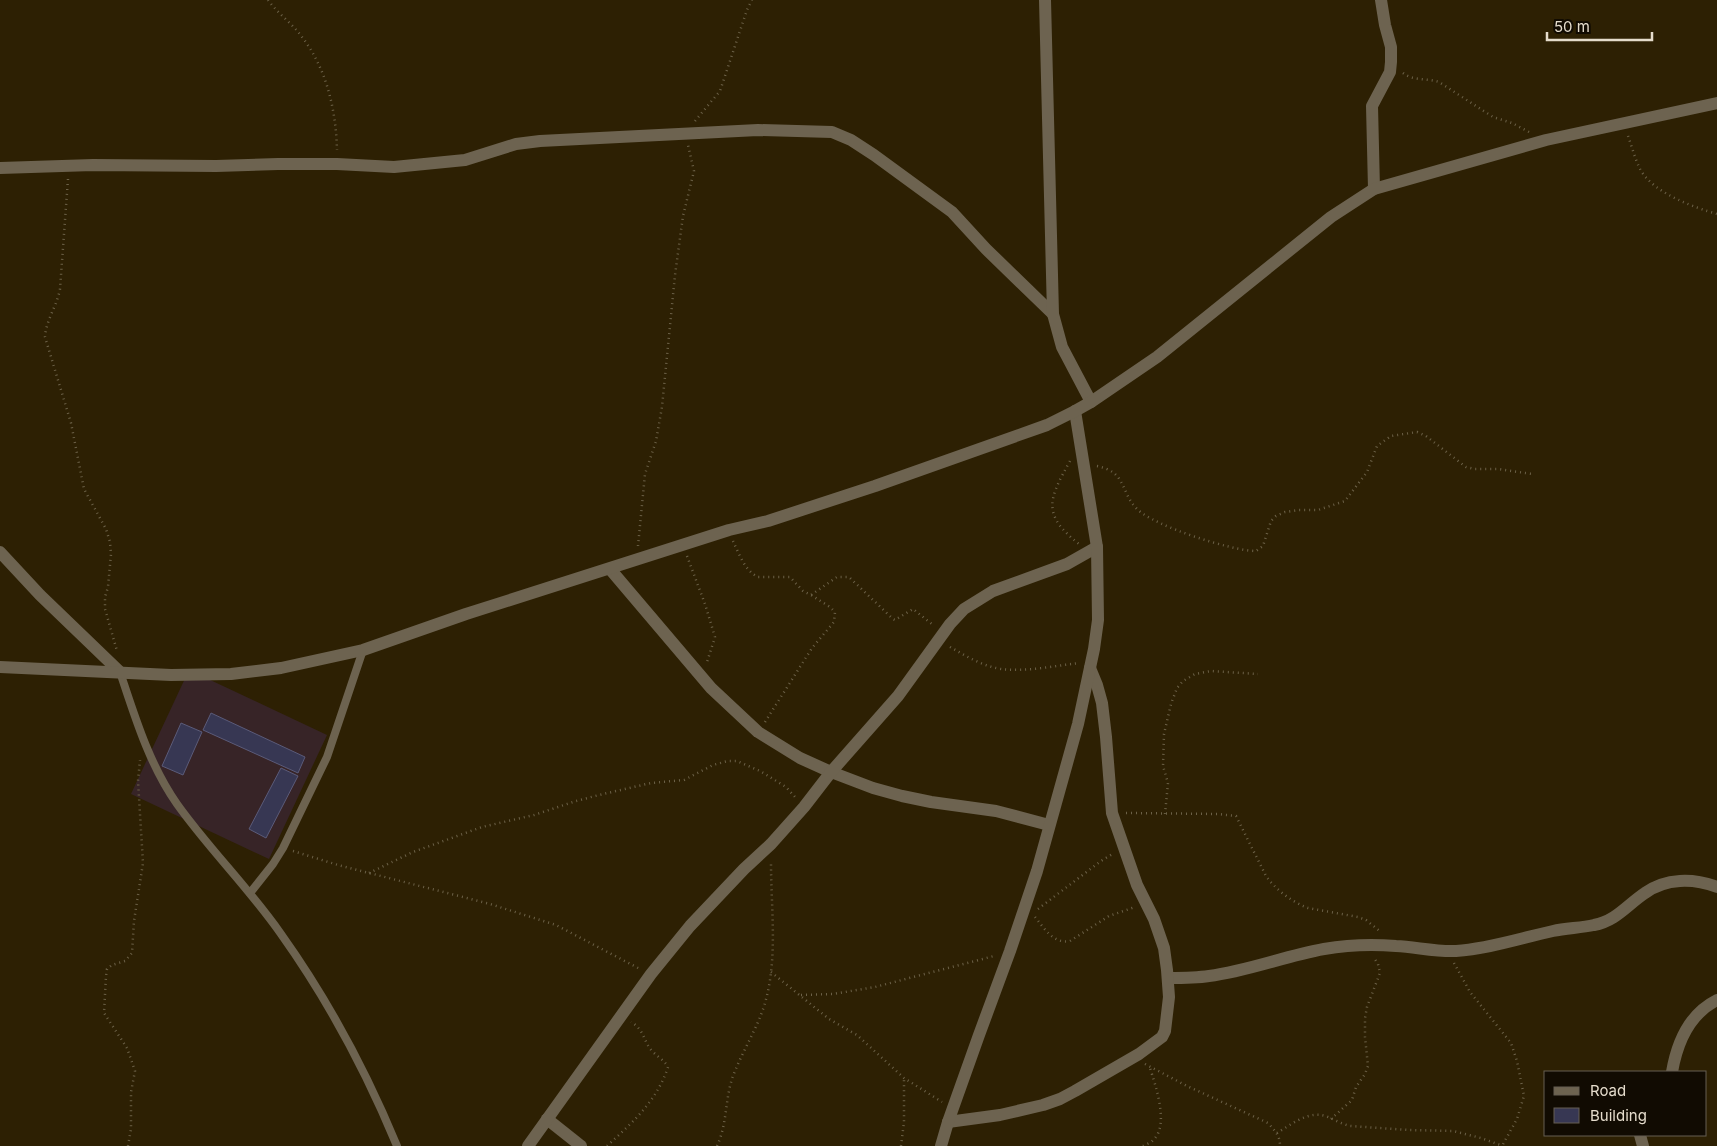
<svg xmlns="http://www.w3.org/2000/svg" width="1717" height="1146" font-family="Inter,sans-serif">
<rect width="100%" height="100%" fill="#2d2003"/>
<path fill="#372427" d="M189,670L327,735L269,859L131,794Z"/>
<g fill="#373753" stroke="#5b5b79">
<path d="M211,713L305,757L298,773L203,730Z"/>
<path d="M181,723L202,732L183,775L162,766Z"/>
<path d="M281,768L298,776L266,838L249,829Z"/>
</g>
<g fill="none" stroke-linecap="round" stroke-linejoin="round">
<g stroke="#6c6148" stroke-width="2.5" stroke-dasharray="1 4" stroke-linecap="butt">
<path d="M268,0C278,14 292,23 302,37C327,69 336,111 337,150"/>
<path d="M1403,73C1413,81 1427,78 1439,82L1493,117L1512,123L1529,132"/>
<path d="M695,121L720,91L747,10L752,0"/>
<path d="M1628,136C1632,147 1635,159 1640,169C1653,193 1693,207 1717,214"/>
<path d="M68,179L60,289C57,306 46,320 45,337L71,423L84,489L106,529L110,542L111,554L108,587L105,597V609L117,651"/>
<path d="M1070,461C1049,499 1041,514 1079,544"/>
<path d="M1097,466C1127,472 1120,492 1137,509C1154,526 1232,551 1256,551L1263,546L1271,521L1276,516L1285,512L1299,510H1318L1345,501L1367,472L1377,446L1391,436L1417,432L1426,436L1466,467L1474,469H1498L1532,474"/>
<path d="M733,541C739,554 745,571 758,577H790L803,591L811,595L837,577H849L893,619L895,620L913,609L933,625"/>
<path d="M638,546L645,474L656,441L662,407L675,275L683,216L694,171L688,145"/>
<path d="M687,556L705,604L715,637L707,662"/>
<path d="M950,647C966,656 982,666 1001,669C1026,672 1054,666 1079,663"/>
<path d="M765,722L812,648L834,622L835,612L830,607L811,595"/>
<path d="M1126,813L1218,814L1236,816L1266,876C1276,890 1292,902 1308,908L1358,917L1366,920L1381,932"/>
<path d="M1165,814L1168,783L1163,766L1164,734L1171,704L1177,688L1183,681L1195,674L1211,671L1258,674"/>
<path d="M293,851L338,865L490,904L556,925L640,969"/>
<path d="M369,873L413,852L482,827L534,815L576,801L599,795L651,783L684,780L713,765L728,761H737L760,771L786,787L796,798"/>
<path d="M1038,909L1101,861L1114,853"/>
<path d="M1035,917C1045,929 1053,944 1070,941L1109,916L1135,907"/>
<path d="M1454,963L1470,992L1511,1043L1517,1061L1524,1096L1517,1119L1502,1146"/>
<path d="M771,972L829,1019L857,1035L904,1078L942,1102"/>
<path d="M801,995L833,994L875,987L994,956"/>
<path d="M1145,1064L1187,1086L1268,1123C1275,1131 1280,1135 1280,1146"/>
<path d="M1331,1119L1352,1100L1356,1087L1365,1074L1368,1066L1365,1037V1018L1367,1007L1380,973L1378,964L1374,958"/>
<path d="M1277,1133C1292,1124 1310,1109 1328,1117C1335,1120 1342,1124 1350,1126L1409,1130L1453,1131L1481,1138L1503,1146"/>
<path d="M128,1146L131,1129V1092L135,1071L127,1048L104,1013L106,976L107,969L112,965L125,961L132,953L134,921L143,863L138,781L140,760"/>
<path d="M607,1146C632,1123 657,1101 668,1067C664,1060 659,1058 653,1052C643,1042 645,1030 631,1022"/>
<path d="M717,1146C727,1125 725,1101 732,1079C741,1053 757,1030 765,1003C778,958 771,909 771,863"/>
<path d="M901,1146L904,1122V1078"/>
<path d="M1143,1146C1146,1144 1151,1143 1153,1140C1170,1126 1155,1084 1150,1068"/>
</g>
<g stroke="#6d6350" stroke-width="8">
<path d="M120,672C135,717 149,764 177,804C209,849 249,888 281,934C328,1000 366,1071 397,1146"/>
<path d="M250,893L273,864L283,848L327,757L363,650"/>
</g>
<g stroke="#6d6350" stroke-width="12">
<path d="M0,168L93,165L216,166L278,164H337L394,167L465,160L516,144L540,141L758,130L832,132L851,140L874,155L952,212L986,249L1053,314"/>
<path d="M1374,189L1372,106L1390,72L1391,62V47L1385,25L1381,0"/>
<path d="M0,552L40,595L120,672"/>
<path d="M610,569L711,688L758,732L800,758L831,772L873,788L902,796L931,802L996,811L1049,825"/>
<path d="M1168,978C1182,978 1196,978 1209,976C1248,971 1285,956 1324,949C1347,945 1372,944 1396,946C1416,947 1436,952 1456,951C1488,949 1521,938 1553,931C1566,928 1580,928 1594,925C1616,921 1627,905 1645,893C1666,878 1693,878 1717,887"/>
<path d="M1672,1072C1677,1043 1689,1014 1717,1000"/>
<path d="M547,1119L581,1146"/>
<path d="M948,1122L1000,1115L1043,1105L1060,1099L1075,1091L1139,1054L1162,1037L1165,1031L1169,997L1167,970L1164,948L1154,919L1137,885L1112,813L1106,737L1102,703L1097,685L1090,668"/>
<path d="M1640,1135L1643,1146"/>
<path d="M528,1146L651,974L690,926L744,869L771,844L804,807L831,772L898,696L950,624L964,609L993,591L1067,564L1097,547"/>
<path d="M941,1146L948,1122L979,1035L1010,951L1037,871L1078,724L1094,649L1098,620L1097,547L1075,411"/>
</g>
<g stroke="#6d6350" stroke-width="12">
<path d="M1045,0L1053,314L1062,347L1091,402"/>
<path d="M0,667L171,675L231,674L281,668L363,650L466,614L729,530L768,521L875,486L1047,425L1075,411L1091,402L1157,357L1331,217L1374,189L1546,140L1717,103"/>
</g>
</g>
<rect x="1544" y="1071" width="162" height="65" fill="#110b02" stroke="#665f53"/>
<rect x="1554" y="1087" width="25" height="8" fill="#6d6350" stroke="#665f53"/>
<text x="1590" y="1096" font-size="15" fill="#e5dccc">Road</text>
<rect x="1554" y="1108" width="25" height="15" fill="#373753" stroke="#665f53"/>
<text x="1590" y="1121" font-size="15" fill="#e5dccc">Building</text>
<path d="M1547 32v8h105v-8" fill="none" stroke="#e5dccc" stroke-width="2.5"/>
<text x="1554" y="32" font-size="15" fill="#e5dccc" stroke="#110b02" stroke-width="4" paint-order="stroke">50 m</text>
</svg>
